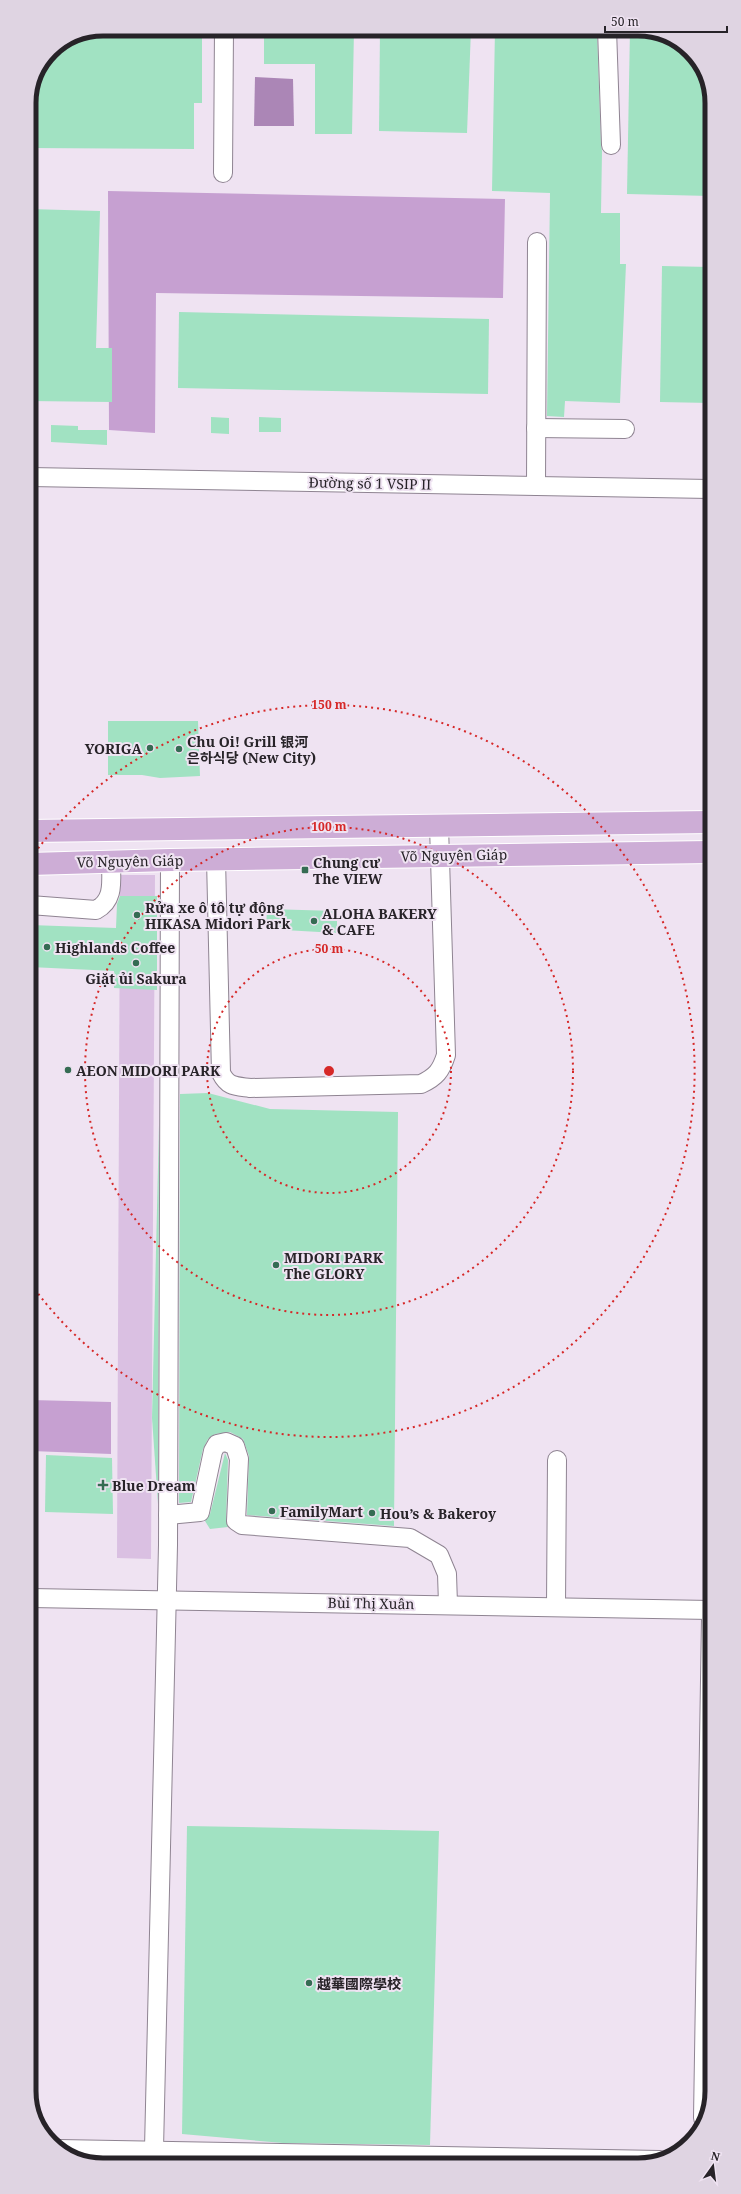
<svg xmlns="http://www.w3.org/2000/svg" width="741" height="2194" font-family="'Noto Serif','Noto Sans SC','Noto Sans KR',serif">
<rect width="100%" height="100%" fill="#efe3f2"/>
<path fill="#dac0e2" d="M120,875H155L151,1559L117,1558Z"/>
<g fill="#c6a0d1">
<path d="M108,191L505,199L503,298L156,293L155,433L109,430Z"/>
<path d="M31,1400L111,1402V1454L31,1451Z"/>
</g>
<path fill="#ab86b6" d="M255,77L293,79L294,126H254Z"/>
<g fill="#a1e2c2">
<path d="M103,29H195V34H202V103H194V149L29,148V98L51,50L75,35Z"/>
<path d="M264,29H354L352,134H315V64H264Z"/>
<path d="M380,29H471L467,133L379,131Z"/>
<path d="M495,29L597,30L601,145L602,151L601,213H620V264H626L620,403L565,401L564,417L547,416L550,193L492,191Z"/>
<path d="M630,29H643L687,47L710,84V196L627,194Z"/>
<path d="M29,209L100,211L96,348H112V402L29,401Z"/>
<path d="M662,266L710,267V403L660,402Z"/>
<path d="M179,312L489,319L488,394L178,388Z"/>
<path d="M211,417L229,418V434L211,433Z"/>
<path d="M259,417L281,418V432H259Z"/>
<path d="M51,425L78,426V430H107V445L51,442Z"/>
<path d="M108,721H198L200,776L160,778L142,775H108Z"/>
<path d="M120,896H157V990L114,988V971L30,967V925L116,928L117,904Z"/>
<path d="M267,909L337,911V933L266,929Z"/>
<path d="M208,1093L270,1109L398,1112L394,1526L247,1515L249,1456L243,1439L230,1432L215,1434L208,1439L203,1449L191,1502L179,1503L180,1094Z"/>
<path d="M159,1125L158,1504L152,1418Z"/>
<path d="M225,1453L228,1460L226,1520L228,1527L210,1529L205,1521L210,1514Z"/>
<path d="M46,1455L112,1458L113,1514L45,1512Z"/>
<path d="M187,1826L439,1831L430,2145L283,2143L182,2134Z"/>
</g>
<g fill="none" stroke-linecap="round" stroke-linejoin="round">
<g stroke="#8f8492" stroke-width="20">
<g id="minor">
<path d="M607,29L611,145"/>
<path d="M223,173L224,29"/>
<path d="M536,428L625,429"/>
<path d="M30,477L710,489"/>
<path d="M536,486L537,242"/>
<path d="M216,859L221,1073C228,1087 235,1086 250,1088L421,1084C436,1077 441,1071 446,1055L439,826"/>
<path d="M30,905L96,910C115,900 111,881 111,861"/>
<path d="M168,1515L200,1512L213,1451L217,1444L226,1442L235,1446L239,1459L236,1521L242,1525L410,1538L439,1555L447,1574L448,1604"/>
<path d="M31,1598L711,1610"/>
<path d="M556,1606L557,1460"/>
<path d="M703,2118L711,1618"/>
<path d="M59,2149L660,2160"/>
<path d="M154,2149L168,1545L170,860"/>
</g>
</g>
<g stroke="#fff" stroke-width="24">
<g id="major">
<path d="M30,831L710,822"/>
<path d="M30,864L170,860L710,852"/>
</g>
</g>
<use href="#minor" stroke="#fff" stroke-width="18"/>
<use href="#major" stroke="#cdadd6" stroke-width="22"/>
</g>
<g fill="none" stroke="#d62828" stroke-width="2" stroke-dasharray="2 4">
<circle cx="329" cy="1071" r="122"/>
<circle cx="329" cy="1071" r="244"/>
<path d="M31 858A366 366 0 1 1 31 1284"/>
</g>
<g fill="#356c53" stroke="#efe3f2" stroke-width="1.5">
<circle cx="150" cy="748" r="4"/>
<circle cx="179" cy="749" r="4"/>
<rect x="301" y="866" width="8" height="8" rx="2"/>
<circle cx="137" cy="915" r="4"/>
<circle cx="314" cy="921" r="4"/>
<circle cx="47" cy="947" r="4"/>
<circle cx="136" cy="963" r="4"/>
<circle cx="68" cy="1070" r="4"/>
<circle cx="276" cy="1265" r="4"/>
<path d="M101 1479h4v4h4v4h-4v4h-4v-4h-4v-4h4z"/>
<circle cx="272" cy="1511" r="4"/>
<circle cx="372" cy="1513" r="4"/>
<circle cx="309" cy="1983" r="4"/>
</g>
<g text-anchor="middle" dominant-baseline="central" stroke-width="4" stroke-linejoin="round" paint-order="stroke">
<g font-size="14" fill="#272328" stroke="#efe3f2">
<text transform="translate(370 483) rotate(1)">Đường số 1 VSIP II</text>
<text transform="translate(454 855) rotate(-1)">Võ Nguyên Giáp</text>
<text transform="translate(130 861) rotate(-1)">Võ Nguyên Giáp</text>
<text transform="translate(371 1603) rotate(1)">Bùi Thị Xuân</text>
</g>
<g font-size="14" font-weight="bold" fill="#272328" stroke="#efe3f2" text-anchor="start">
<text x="187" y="741">Chu Oi! Grill 银河<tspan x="187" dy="16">은하식당 (New City)</tspan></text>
<text x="142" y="748" text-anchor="end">YORIGA</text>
<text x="313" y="862">Chung cư<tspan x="313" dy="16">The VIEW</tspan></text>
<text x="145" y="907">Rửa xe ô tô tự động<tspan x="145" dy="16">HIKASA Midori Park</tspan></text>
<text x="322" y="913">ALOHA BAKERY<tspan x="322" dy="16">&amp; CAFE</tspan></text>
<text x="55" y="947">Highlands Coffee</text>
<text x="136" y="978" text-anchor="middle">Giặt ủi Sakura</text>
<text x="76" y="1070">AEON MIDORI PARK</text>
<text x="284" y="1257">MIDORI PARK<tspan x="284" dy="16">The GLORY</tspan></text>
<text x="112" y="1485">Blue Dream</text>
<text x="280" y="1511">FamilyMart</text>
<text x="380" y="1513">Hou’s &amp; Bakeroy</text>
<text x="317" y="1983">越華國際學校</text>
</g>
</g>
<path d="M0 0H741V2194H0ZM103 36H638A67 67 0 0 1 705 103V2091A67 67 0 0 1 638 2158H103A67 67 0 0 1 36 2091V103A67 67 0 0 1 103 36Z" fill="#dfd4e2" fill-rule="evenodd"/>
<path fill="none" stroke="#272328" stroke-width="5" d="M103 36H638A67 67 0 0 1 705 103V2091A67 67 0 0 1 638 2158H103A67 67 0 0 1 36 2091V103A67 67 0 0 1 103 36Z"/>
<circle cx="329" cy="1071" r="6" fill="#d62828" stroke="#efe3f2" stroke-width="2"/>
<g font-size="12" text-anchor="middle" font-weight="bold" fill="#d62828" stroke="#efe3f2" stroke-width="4" stroke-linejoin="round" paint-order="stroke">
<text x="329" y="709">150 m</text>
<text x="329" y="831">100 m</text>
<text x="329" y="953">50 m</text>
</g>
<g transform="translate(713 2166) rotate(14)" stroke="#efe3f2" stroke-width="3" paint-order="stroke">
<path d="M0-3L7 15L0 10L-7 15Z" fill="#272328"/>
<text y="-6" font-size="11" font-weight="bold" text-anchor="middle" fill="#272328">N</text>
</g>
<path d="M605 26v6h122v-6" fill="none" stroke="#272328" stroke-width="2"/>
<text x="611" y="26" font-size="12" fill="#272328" stroke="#efe3f2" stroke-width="3" paint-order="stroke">50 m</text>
</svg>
